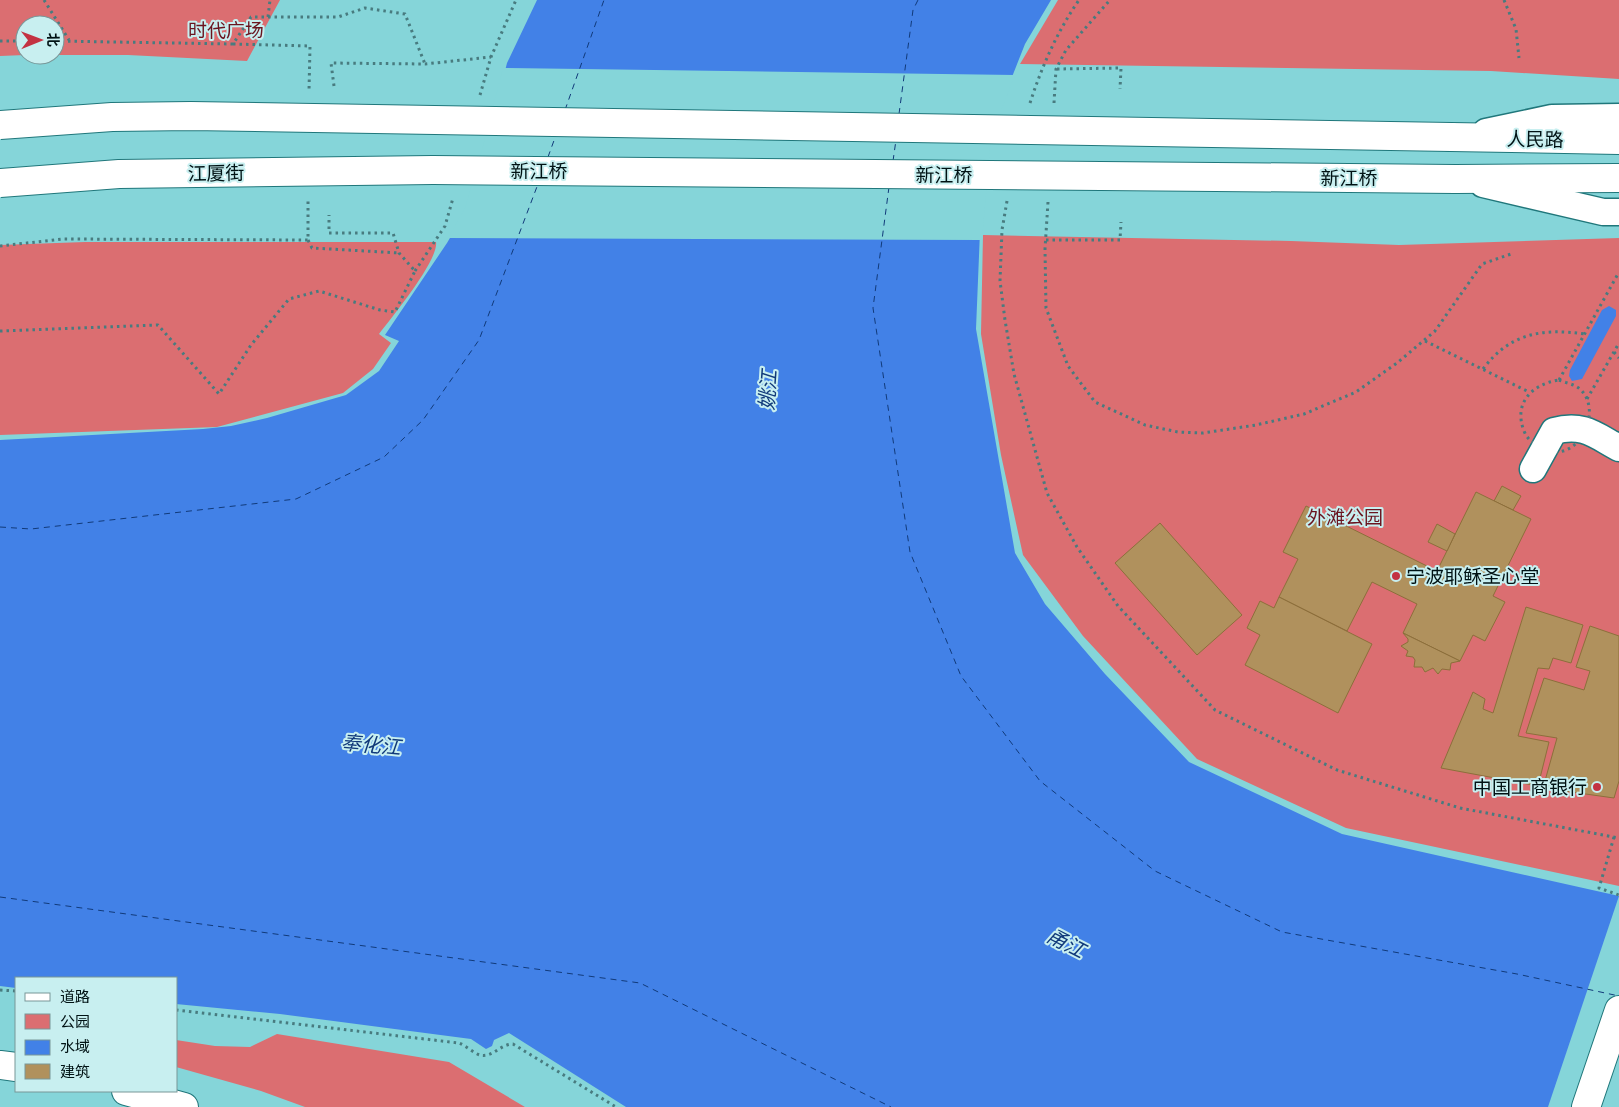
<svg xmlns="http://www.w3.org/2000/svg" width="1619" height="1107" font-family="'PT Sans Narrow','Noto Sans SC',sans-serif">
<rect width="100%" height="100%" fill="#85d5d9"/>
<g fill="#db6e71">
<path d="M0,0H280L247,61L128,55H55V25H25V55L0,56Z"/>
<path d="M1058,0H1619V79L1491,71L1020,64Z"/>
<path d="M983,235L1291,241L1399,245L1619,238V886L1346,828L1197,759L1083,636L1023,555L1001,455L981,334Z"/>
<path d="M85,242H436C439,260 392,317 379,334L391,343L373,369L343,393L217,427L0,435V245Z"/>
<path d="M277,1034L449,1062L525,1107H305L261,1091L176,1067V1040L215,1046L250,1047Z"/>
</g>
<g fill="#4281e7">
<path d="M537,0H1051L1025,44L989,135L981,207L976,329L1015,553L1045,604L1105,674L1189,762L1342,834L1619,896V1107H626L509,1033L494,1040L492,1046L486,1049L471,1039L280,1014L176,1004V978H16V988L0,986V440L203,429L231,426L267,418L346,395L379,371L399,341L385,335L447,243L467,209L485,151L507,63Z"/>
<path d="M1609,306L1616,310V316L1582,379L1572,381L1569,376L1570,370L1602,310Z"/>
</g>
<g fill="#85d5d9">
<path d="M503,68L1015,75L991,136L982,240L448,238L465,208L482,150Z"/>
<path d="M1619,896V1107H1548Z"/>
</g>
<g fill="none" stroke-linecap="round" stroke-linejoin="round">
<g stroke="#113a7a" stroke-width="1" stroke-dasharray="6 5" stroke-linecap="butt">
<path d="M565,110L604,0"/>
<path d="M899,114L913,10L918,0"/>
<path d="M548,157L556,135"/>
<path d="M893,161L896,140"/>
<path d="M889,187L873,308L910,552L961,676L1040,781L1155,871L1282,932L1517,974L1619,996"/>
<path d="M0,527L31,529L296,499L384,457L423,420L479,340L538,184"/>
<path d="M0,897L640,983L891,1107"/>
</g>
</g>
<g fill="#b0915d" stroke="#8c6f3b">
<path d="M1502,486L1521,496L1513,510L1494,501Z"/>
<path d="M1476,492L1531,519L1493,596L1505,602L1485,641L1473,635L1460,661L1403,633L1417,604L1372,582L1347,631L1279,597L1298,559L1283,552L1306,506L1437,571Z"/>
<path d="M1160,523L1242,615L1197,655L1115,563Z"/>
<path d="M1437,524L1455,534L1447,551L1428,542Z"/>
<path d="M1279,597L1372,644L1338,713L1245,665L1260,635L1247,628L1260,601L1274,608Z"/>
<path d="M1526,607L1583,625L1571,663L1553,658L1549,669L1538,668L1518,736L1549,742L1538,786L1441,768L1473,692L1485,699L1483,709L1493,713Z"/>
<path d="M1590,626L1619,636V781L1614,798L1543,788L1557,738L1526,733L1544,678L1584,690L1590,671L1576,667Z"/>
<path d="M1403,633L1460,661L1451,663L1450,670L1442,669L1438,674L1433,668L1425,672L1422,667H1414L1415,660L1413,657L1406,656L1408,651L1401,646L1408,642V639Z"/>
</g>
<g fill="none" stroke-linecap="round" stroke-linejoin="round">
<g stroke="#20777b" stroke-width="29">
<g id="minor">
<path d="M1486,132L1552,118L1619,117"/>
<path d="M1483,184L1603,212H1619"/>
<path d="M1533,469L1554,431C1583,423 1595,435 1619,448"/>
</g>
</g>
<g stroke="#20777b" stroke-width="30">
<g id="major">
<path d="M1451,137L1619,140"/>
<path d="M1455,179L1619,178"/>
<path d="M0,1065L16,1067"/>
<path d="M126,1091L184,1107"/>
<path d="M1586,1107L1619,1010"/>
</g>
</g>
<g stroke="#487b7f" stroke-width="3" stroke-dasharray="2.5 4" stroke-linecap="butt">
<path d="M44,0L69,40"/>
<path d="M1504,0L1516,29L1519,58"/>
<path d="M268,17L270,0"/>
<path d="M0,41H25"/>
<path d="M55,41L233,44L251,17H338L365,8L405,14L425,64"/>
<path d="M233,44L310,46L309,91"/>
<path d="M1057,69L1121,68L1120,89"/>
<path d="M334,86L331,63L425,64L491,57"/>
<path d="M480,95L491,57L516,0"/>
<path d="M1030,103C1042,66 1057,32 1079,0"/>
<path d="M1054,103L1056,69L1066,50L1110,0"/>
<path d="M1007,201L1002,230L1000,281L1005,320L1014,374L1047,493L1077,547L1118,606L1215,710L1337,770L1460,808L1619,838"/>
<path d="M1048,202L1045,249L1046,308L1068,366L1095,402L1145,425L1178,432L1203,433L1256,425L1304,414L1356,392L1397,363L1435,331L1482,264L1511,254"/>
<path d="M308,240L312,248L399,253"/>
<path d="M1046,240H1120L1121,222"/>
<path d="M0,246L63,239L308,240V199"/>
<path d="M415,271L445,226L453,198"/>
<path d="M0,331L158,325L219,394L251,345L289,299L319,291L380,310L395,312L415,271L399,253L393,233H329V215"/>
<path d="M1425,341L1529,392"/>
<path d="M1614,352L1619,358"/>
<path d="M1483,369C1510,333 1542,328 1585,334"/>
<path d="M1559,380C1566,383 1574,384 1580,389C1605,412 1576,469 1540,447C1533,443 1527,439 1524,431C1513,403 1532,384 1559,380Z"/>
<path d="M1559,380L1619,272"/>
<path d="M1587,399L1619,343"/>
<path d="M1614,837L1599,888L1619,895"/>
<path d="M0,990L16,991"/>
<path d="M176,1010L459,1043C465,1045 475,1054 480,1055C493,1058 500,1044 513,1044L616,1107"/>
</g>
<use href="#minor" stroke="#fff" stroke-width="26"/>
<use href="#major" stroke="#fff" stroke-width="28"/>
<g stroke="#20777b" stroke-width="30" stroke-linecap="butt">
<g id="major-bridge">
<path d="M0,125L112,117L191,116L1451,137"/>
<path d="M0,183L119,174L433,170L1455,179"/>
</g>
</g>
<use href="#major-bridge" stroke="#fff" stroke-width="28"/>
</g>
<g fill="#c33242" stroke="#c8eff0" stroke-width="2">
<circle cx="1396" cy="576" r="5"/>
<circle cx="1597" cy="787" r="5"/>
</g>
<g text-anchor="middle" dominant-baseline="central" stroke-width="4" stroke-linejoin="round" paint-order="stroke">
<g font-size="19" fill="#6a141f" stroke="#c8eff0">
<text x="226" y="30">时代广场</text>
<text x="1345" y="517">外滩公园</text>
</g>
<g font-size="19" fill="#001214" stroke="#c8eff0">
<text transform="translate(1535 139) rotate(1)">人民路</text>
<text x="539" y="171">新江桥</text>
<text transform="translate(216 173) rotate(-1)">江厦街</text>
<text x="944" y="175">新江桥</text>
<text x="1349" y="178">新江桥</text>
</g>
<g font-size="19" fill="#001214" stroke="#c8eff0" text-anchor="start">
<text x="1406" y="576">宁波耶稣圣心堂</text>
<text x="1587" y="787" text-anchor="end">中国工商银行</text>
</g>
<g font-size="20" font-style="italic" fill="#113a7a" stroke="#c8eff0">
<text transform="translate(768 390) rotate(-86)">姚江</text>
<text transform="translate(371 745) rotate(5)">奉化江</text>
<text transform="translate(1066 943) rotate(27)">甬江</text>
</g>
</g>
<rect x="15" y="977" width="162" height="115" fill="#c8eff0" stroke="#789798"/>
<rect x="25" y="993" width="25" height="8" fill="#ffffff" stroke="#789798"/>
<text x="60" y="1002" font-size="15" fill="#001214">道路</text>
<rect x="25" y="1014" width="25" height="15" fill="#db6e71" stroke="#789798"/>
<text x="60" y="1027" font-size="15" fill="#001214">公园</text>
<rect x="25" y="1040" width="25" height="15" fill="#4281e7" stroke="#789798"/>
<text x="60" y="1052" font-size="15" fill="#001214">水域</text>
<rect x="25" y="1064" width="25" height="15" fill="#b0915d" stroke="#789798"/>
<text x="60" y="1077" font-size="15" fill="#001214">建筑</text>
<g transform="translate(40 40) rotate(89)"><circle r="24" fill="#c8eff0" stroke="#789798"/>
<path d="M0-4L9 19L0 12L-9 19Z" fill="#c33242"/>
<text y="-8" font-size="14" font-weight="bold" text-anchor="middle" fill="#001214">北</text>
</g>
</svg>
